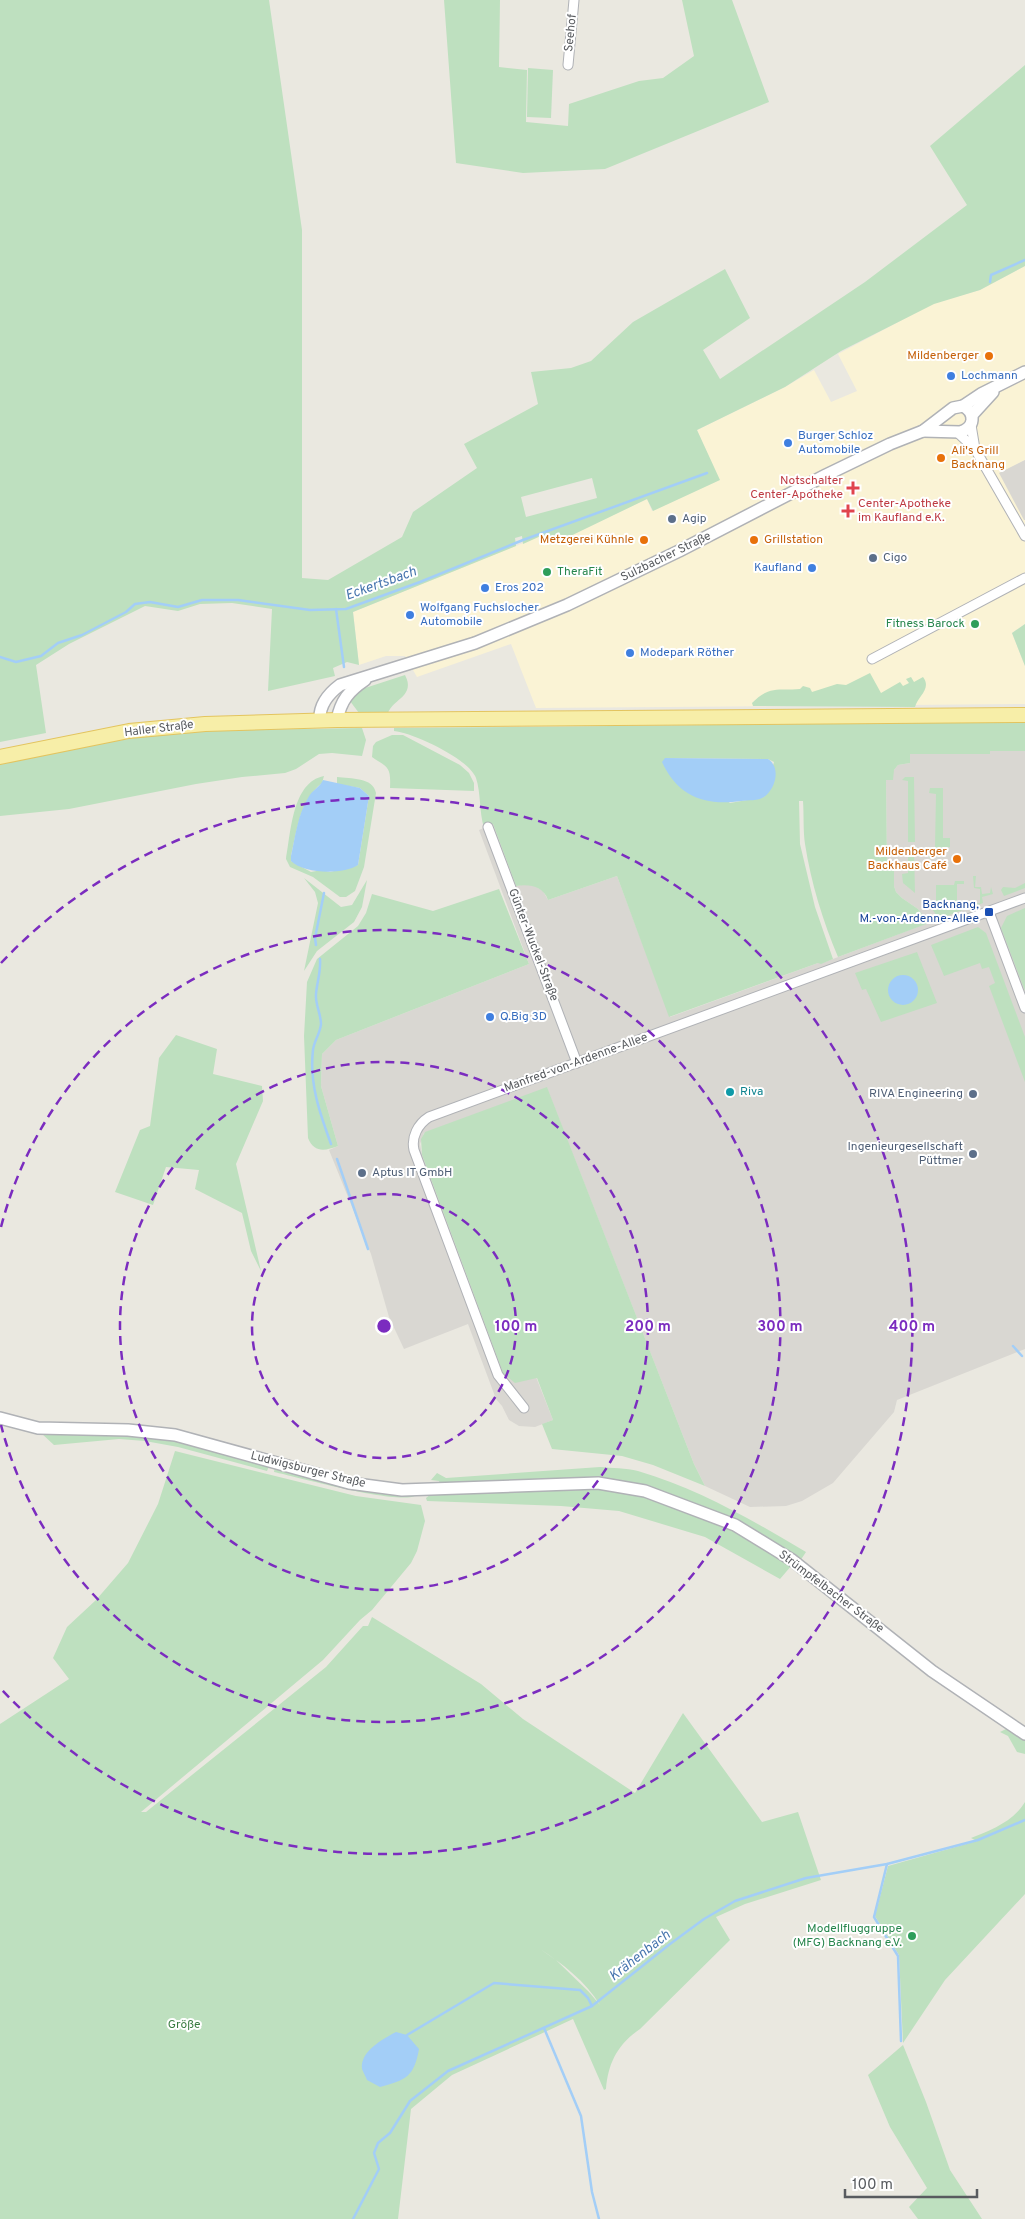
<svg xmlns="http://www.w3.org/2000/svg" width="1025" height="2219" font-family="Overpass,sans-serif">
<rect width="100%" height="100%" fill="#eae8e0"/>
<path fill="#faf3d5" d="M1025,266V460L1000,473L1025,520V624L1012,633L1025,666V704L536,708L511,644L417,677L405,656H386L359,665L353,612L543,535L556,542L647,499L652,511L719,480L697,430L785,387L814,370L831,402L857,391L838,354L934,303L980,290Z"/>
<g fill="#d9d7d2">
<path d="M1025,460V520H1024L999,473Z"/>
<path d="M990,751H1025V1349L897,1400L894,1412L833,1483L802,1501L786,1506L750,1507L705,1486L694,1464L547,1088L424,1133L420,1144L422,1155L503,1373L536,1377L553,1420L535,1427L519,1426L509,1420L502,1406L496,1399L468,1324L404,1349L389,1317L371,1254L329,1150L338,1146L321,1086L322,1054L336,1040L529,964L479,830L493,824L516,886L526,884L535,886L543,891L548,900L617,876L670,1017L818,963L825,962L928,923L918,909L902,898L896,892L894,886V866H887L886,780L898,765L910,763L909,754H989Z"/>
</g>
<g fill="#bee0bf" fill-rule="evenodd">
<path d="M0,0H269L302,230V578L328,580L402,537L413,512L477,468L464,444L538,404L531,372L571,368L591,361L633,322L725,269L750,318L703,350L720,379L865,282L967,205L930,146L1025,65V266L980,290L934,304L841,351L785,387L697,430L720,480L653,511L647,499L556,543L543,535L523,544L522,536L515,538L516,546L353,612L359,665L347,662L333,668L335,676L268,691L272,609L232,603L200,604L178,611L145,606L69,644L36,665L46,733L0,742ZM592,478L597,498L526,517L521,497Z"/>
<path d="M444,0H500L499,67L527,70L526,122L568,126L569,104L639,81L663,78L694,56L682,0H732L769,102L605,169L523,173L456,163Z"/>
<path d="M528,68L553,70L551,118L527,117Z"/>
<path d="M1025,624V666L1012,633Z"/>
<path d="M870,673L881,693L900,682L903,686L909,683L906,679L911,677L914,682L923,677C932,689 918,696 915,707L753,706L752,703C770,685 778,691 800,689L803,686L810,688L812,692L837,684L846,685Z"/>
<path d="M405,675C416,696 393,699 388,713H359L350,701L359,690Z"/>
<path d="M1025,722V751H990V754H910V763L898,765L894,770L893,780H886L887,866H894V886L896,892L902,898L918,909L929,923L838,957C823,921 811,883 805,844C803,830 804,815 803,801H799L800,844L815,907L833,959L821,964L818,963L669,1017L617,876L548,900C543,886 530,884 516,886L493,824L484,828C479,811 481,793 476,778C469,759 414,733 394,731V728ZM665,758L768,759L774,762L764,797L730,803Z"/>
<path d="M362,728L366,740L362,756L332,753L319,754L296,769L285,773L242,777L196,784L69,809L0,816V764L96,744L182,731Z"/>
<path d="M392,735H403L460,765L469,773L474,783V791L390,788C391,766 388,768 372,757L373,746L376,742Z"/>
<path d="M324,776L322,783C300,800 297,830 291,856V861L311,872L322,870L330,872L358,865L369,796L360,788L337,784V777C351,779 373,777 376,793L364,867L355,891L346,897H340L313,877L290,867L286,859C291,833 292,782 324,776Z"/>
<path d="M905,777H914L915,842H908V781L902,780Z"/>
<path d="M930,788H943V838H950V847L932,849V858H929V847H935L936,794L929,793Z"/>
<path d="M908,847H914L915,893L903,883L902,874L908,873Z"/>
<path d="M973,876H976L975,887H981L982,894L990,893L991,887L993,894L982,897L983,903L973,907L974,904L980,903V889L974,888Z"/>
<path d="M304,878L341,907L352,905L367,880L362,907L354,922L317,951L304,971L318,903L315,892Z"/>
<path d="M955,881H964V884H957V907H963L965,909L939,919L930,906H936V885H954Z"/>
<path d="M1025,883V888L1004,896L1001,890L1003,887L1015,888Z"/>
<path d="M499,889L529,964L336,1040L322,1054L321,1086L338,1146C325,1151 314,1153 308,1138L304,1036L307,982L317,959L358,926L366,913L372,894L433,911Z"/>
<path d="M1025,908V991L1001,928L1007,916Z"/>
<path d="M978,927L986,933L1025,1037V1082L989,986L995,983L989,967L982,969L980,963L944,976L931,945Z"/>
<path d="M917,952L937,1003L881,1022L866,989L862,990L855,973Z"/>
<path d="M176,1035L217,1049L213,1074L262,1086L263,1101L236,1164L261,1271L251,1251L242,1213L195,1189L199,1170L166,1167L153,1205L115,1192L140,1130L150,1126L159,1058Z"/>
<path d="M547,1087L694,1464L705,1486L653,1465L622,1456L552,1449L542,1424L553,1420L537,1378L515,1383L503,1373L422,1155L421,1139L425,1132Z"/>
<path d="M41,1433L157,1435L270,1464L267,1471L178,1447L145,1441L119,1439L54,1445Z"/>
<path d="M175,1451L356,1496L421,1505L425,1521L417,1551L411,1563L372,1610L360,1620L323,1660L141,1812H146L326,1667L363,1626H368L372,1617L481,1684L523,1719L635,1793L683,1713L762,1822L798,1812L821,1880L745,1904L716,1917L730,1940L640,2029C618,2044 608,2063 606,2089L604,2090L573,2019L452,2075L411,2109L398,2219H0V1724L69,1679L53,1658L67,1627L96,1600L128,1563L158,1504ZM540,1949C562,1963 586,1982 600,2005L589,1992L556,1960Z"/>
<path d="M275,1466L414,1494L415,1496C394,1504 301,1478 274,1472Z"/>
<path d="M600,1467C612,1468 626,1468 638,1471C699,1489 752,1520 806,1552L800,1561L635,1484L440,1485L439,1481L431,1480L437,1473L446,1478Z"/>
<path d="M606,1488L656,1498L726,1526L792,1565L780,1579L705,1537L619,1511L561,1506L427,1501L426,1498L431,1494Z"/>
<path d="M1008,1728L1025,1739V1754L1017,1752L1008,1736L1000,1732Z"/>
<path d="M1025,1802V1894L945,1980L903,2043L899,1955L875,1916L888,1866L977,1841L971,1838C991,1830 1013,1822 1025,1802Z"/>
<path d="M903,2045L926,2102L950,2170L982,2219H918L909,2207L927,2188L890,2127L868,2075Z"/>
</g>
<g fill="#a3cef7">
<path d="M665,758L768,759C781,767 776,789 764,797C758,801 748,800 741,801C705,806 678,797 662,762Z"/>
<path d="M323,780L360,788L369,796L358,865C343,875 304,874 291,861V856C295,837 298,814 308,798C312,790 320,787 323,780Z"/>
<circle cx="903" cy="990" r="15"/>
<path d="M396,2032L407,2035L419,2049C414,2077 406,2080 380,2087L367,2080C366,2077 363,2072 362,2069C360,2051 383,2039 396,2032Z"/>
</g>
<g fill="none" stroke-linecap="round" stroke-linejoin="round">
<g stroke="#a3cef7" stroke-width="2.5">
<path d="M990,282L991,275L1025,260"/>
<path d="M336,609L344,667"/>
<path d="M0,657L16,662L41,656L58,643L82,635L126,612L135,604L150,602L178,607L202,600H238L310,610L346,609L420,582L523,540L707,473"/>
<path d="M316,945L315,938L324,893"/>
<path d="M320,959C321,972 317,982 316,994C315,1004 321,1014 321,1024C320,1034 314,1041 313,1050C309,1083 320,1114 331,1144"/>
<path d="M337,1159L368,1249"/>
<path d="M1013,1346L1022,1356"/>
<path d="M887,1864L874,1917L898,1956L901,2041"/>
<path d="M544,2028L581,2116L592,2192L599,2219"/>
<path d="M407,2035L494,1983L580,1990L588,1998L592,2006"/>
<path d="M353,2219L379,2169L374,2153L378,2143L390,2133L410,2101L448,2071L592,2006L670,1944L704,1919L735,1901L806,1878L887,1864L978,1840L1025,1820"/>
</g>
<g stroke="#b0b2b6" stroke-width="11">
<g id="minor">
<path d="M568,65L574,0"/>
<path d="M971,425L975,449"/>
<path d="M957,432L975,449L1025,536"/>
<path d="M872,659L1025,578"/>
<path d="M488,827L577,1063"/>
<path d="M989,912L1025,1008"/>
<path d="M524,1408L498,1375L414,1150C411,1137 418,1124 429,1117L1025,898"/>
</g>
</g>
<g stroke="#b0b2b6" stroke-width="14">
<g id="tertiary">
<path d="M972,415L993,392"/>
<path d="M923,431L960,432C975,428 976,413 963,406"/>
<path d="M320,720C319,705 328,694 340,685L475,643L567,605L679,551L826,475L890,444L923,431L953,408L963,406L981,394L1025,372"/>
<path d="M337,720C341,700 349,691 365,680"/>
<path d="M0,1418L38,1428L128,1430L175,1435L349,1483L402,1490L598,1483L645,1491L735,1525L792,1560L932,1671L1025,1734"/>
</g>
</g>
<g stroke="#e3c45f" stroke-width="16">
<path id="primary" d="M0,757L129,731L205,724L337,720L1025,715"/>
</g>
<use href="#minor" stroke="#fff" stroke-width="9"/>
<use href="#tertiary" stroke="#fff" stroke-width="11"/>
<use href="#primary" stroke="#f7eea8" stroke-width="14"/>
</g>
<g fill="none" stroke="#7b2cbf" stroke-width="2.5" stroke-dasharray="9 6">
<circle cx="384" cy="1326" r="132"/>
<circle cx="384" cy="1326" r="264"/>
<path d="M1 1227A396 396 0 1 1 1 1425"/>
<path d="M1 963A528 528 0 1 1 1 1689"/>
</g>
<g fill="#e8710a" stroke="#fff" stroke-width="2">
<circle cx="989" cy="356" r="5"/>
<circle cx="941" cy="458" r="5"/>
<circle cx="644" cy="540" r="5"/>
<circle cx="754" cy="540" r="5"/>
<circle cx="957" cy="859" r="5"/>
</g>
<g fill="#3f7fe0" stroke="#fff" stroke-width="2">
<circle cx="951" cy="376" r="5"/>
<circle cx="788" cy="443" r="5"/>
<circle cx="812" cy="568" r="5"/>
<circle cx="485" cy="588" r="5"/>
<circle cx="410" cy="615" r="5"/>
<circle cx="630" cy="653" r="5"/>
<circle cx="490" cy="1017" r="5"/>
</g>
<g fill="#e0444e" stroke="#fff" stroke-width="2">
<path d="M850.5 480.5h5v5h5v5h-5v5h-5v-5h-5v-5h5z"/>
<path d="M845.5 503.5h5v5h5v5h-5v5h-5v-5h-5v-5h5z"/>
</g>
<g fill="#5c6f8a" stroke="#fff" stroke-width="2">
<circle cx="672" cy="519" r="5"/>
<circle cx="873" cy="558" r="5"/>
<circle cx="973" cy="1094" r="5"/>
<circle cx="973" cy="1154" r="5"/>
<circle cx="362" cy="1173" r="5"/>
</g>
<g fill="#2e9e5b" stroke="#fff" stroke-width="2">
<circle cx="547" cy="572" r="5"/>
<circle cx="975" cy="624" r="5"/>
<circle cx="912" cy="1936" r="5"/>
</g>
<rect fill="#1a4fb4" stroke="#fff" stroke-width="2" x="984" y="907" width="10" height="10" rx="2.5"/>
<circle fill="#0f9aa8" stroke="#fff" stroke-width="2" cx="730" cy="1092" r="5"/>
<g text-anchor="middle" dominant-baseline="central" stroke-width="4" stroke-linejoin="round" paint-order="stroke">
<g font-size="12" fill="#585b5f" stroke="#fff">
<text transform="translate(571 33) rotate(-84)">Seehof</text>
<text transform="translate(666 557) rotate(-26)">Sulzbacher Straße</text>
<text transform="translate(159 729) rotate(-7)">Haller Straße</text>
<text transform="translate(533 945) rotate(69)">Günter-Wuckel-Straße</text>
<text transform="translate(576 1063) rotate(-20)">Manfred-von-Ardenne-Allee</text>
<text transform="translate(308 1470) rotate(14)">Ludwigsburger Straße</text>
<text transform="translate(831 1592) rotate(37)">Strümpfelbacher Straße</text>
</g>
<g font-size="12" fill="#c56008" stroke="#fff" text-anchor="end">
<text x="979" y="356">Mildenberger</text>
<text x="951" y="451" text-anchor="start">Ali's Grill<tspan x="951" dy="14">Backnang</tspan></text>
<text x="634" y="540">Metzgerei Kühnle</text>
<text x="764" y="540" text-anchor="start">Grillstation</text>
<text x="947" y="852">Mildenberger<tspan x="947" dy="14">Backhaus Café</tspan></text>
</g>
<g font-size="12" fill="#366cbe" stroke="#fff" text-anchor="start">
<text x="961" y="376">Lochmann</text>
<text x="798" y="436">Burger Schloz<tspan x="798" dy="14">Automobile</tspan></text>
<text x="802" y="568" text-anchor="end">Kaufland</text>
<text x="495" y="588">Eros 202</text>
<text x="420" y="608">Wolfgang Fuchslocher<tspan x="420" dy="14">Automobile</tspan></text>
<text x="640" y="653">Modepark Röther</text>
<text x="500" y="1017">Q.Big 3D</text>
</g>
<g font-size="12" fill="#be3a42" stroke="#fff" text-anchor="end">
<text x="843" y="481">Notschalter<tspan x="843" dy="14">Center-Apotheke</tspan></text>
<text x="858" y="504" text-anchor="start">Center-Apotheke<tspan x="858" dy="14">im Kaufland e.K.</tspan></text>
</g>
<g font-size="12" fill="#4e5e75" stroke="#fff" text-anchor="start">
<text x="682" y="519">Agip</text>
<text x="883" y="558">Cigo</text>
<text x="963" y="1094" text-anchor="end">RIVA Engineering</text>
<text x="963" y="1147" text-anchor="end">Ingenieurgesellschaft<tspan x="963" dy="14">Püttmer</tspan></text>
<text x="372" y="1173">Aptus IT GmbH</text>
</g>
<g font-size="12" fill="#27864d" stroke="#fff" text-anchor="end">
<text x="557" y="572" text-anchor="start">TheraFit</text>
<text x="965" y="624">Fitness Barock</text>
<text x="902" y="1929">Modellfluggruppe<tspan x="902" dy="14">(MFG) Backnang e.V.</tspan></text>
</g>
<g font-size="12" fill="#164399" stroke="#fff" text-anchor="end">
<text x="979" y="905">Backnang,<tspan x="979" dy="14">M.-von-Ardenne-Allee</tspan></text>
</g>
<g font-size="12" fill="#0d838f" stroke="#fff" text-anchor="start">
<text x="740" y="1092">Riva</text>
</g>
<g font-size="12" fill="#3a7c41" stroke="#fff">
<text x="184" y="2025">Größe</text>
</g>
<g font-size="14" font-style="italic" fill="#4775ae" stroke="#fff">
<text transform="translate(381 584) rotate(-20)">Eckertsbach</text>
<text transform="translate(640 1956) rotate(-38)">Krähenbach</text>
</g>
</g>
<circle cx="384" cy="1326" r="8" fill="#7b2cbf" stroke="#fff" stroke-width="2.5"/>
<g font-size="15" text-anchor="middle" font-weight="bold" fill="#7b2cbf" stroke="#fff" stroke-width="4" stroke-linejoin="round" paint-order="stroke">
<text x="516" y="1331">100 m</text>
<text x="648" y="1331">200 m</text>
<text x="780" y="1331">300 m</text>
<text x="912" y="1331">400 m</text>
</g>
<path d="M845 2189v8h132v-8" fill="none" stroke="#585b5f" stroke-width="2.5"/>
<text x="852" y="2189" font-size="15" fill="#585b5f" stroke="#ffffff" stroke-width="4" paint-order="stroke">100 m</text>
</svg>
